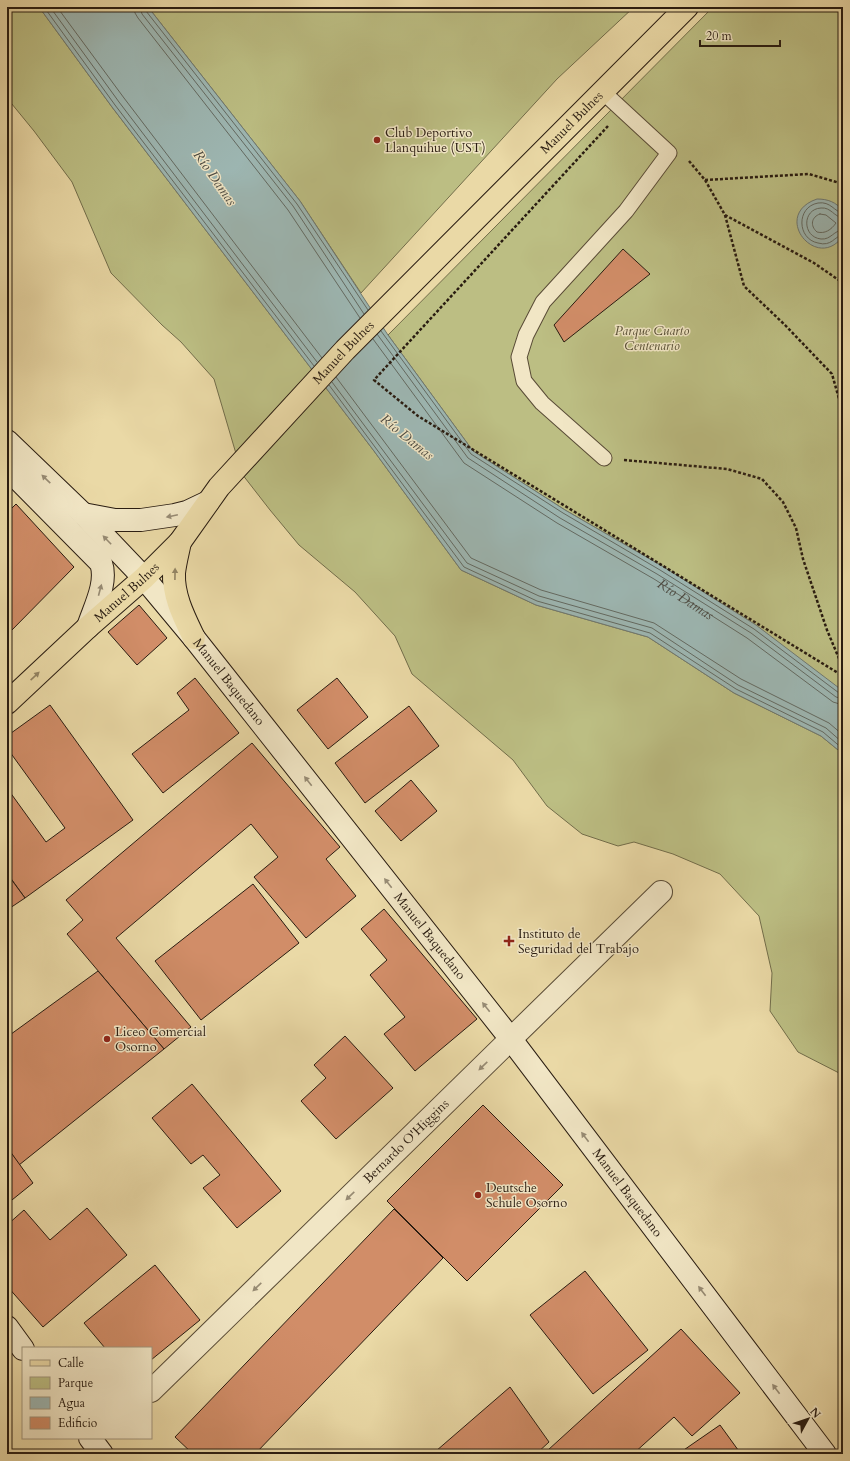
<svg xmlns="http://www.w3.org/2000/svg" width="850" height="1461" font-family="Cardo,serif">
<rect width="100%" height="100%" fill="#ead9a6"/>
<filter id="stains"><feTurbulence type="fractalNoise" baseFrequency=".005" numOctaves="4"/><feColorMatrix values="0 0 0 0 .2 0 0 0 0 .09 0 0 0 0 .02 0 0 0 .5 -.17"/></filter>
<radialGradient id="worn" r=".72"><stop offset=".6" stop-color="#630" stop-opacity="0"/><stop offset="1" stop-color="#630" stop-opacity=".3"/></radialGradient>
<g fill="#bcbe83" stroke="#726d4a">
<path d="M7,7H39L112,107L374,451L461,570L536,605L648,637L734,693L821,736L843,754V1075L798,1052L770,1011L772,973L759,916L720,874L673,854L634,842L618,846L582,834L547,806L513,760L412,674L395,636L355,592L299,545L270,510L242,474L214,379L181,342L162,325L111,273L72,182L34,131L7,98Z"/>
<path d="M148,7H634L557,79L361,293L300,201Z"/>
<path d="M713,7H843V694L721,603L662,566L565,510L473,451L388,335Z"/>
</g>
<g fill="#9db7b3" stroke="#6f7972">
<path d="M39,7H148L300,201L388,335L473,451L565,510L662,566L756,625L843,691V754L821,736L734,693L648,637L536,605L461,570L374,451L112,107Z"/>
<path d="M817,199C828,199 836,202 843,211V236C817,273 770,215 817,199Z"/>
</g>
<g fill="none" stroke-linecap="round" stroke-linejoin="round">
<g stroke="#636a62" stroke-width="1">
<path d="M44,7L115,105L314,366"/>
<path d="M50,7L119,102L317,362"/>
<path d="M57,7L124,98L322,358"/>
<path d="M134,7L135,13L138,18L288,210L360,318"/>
<path d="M140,7L142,14L293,206L364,314"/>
<path d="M145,7L146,11L297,204L368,310"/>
<path d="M843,213C834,212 831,201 818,203C796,207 797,239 818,243C832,247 834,236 843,235"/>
<path d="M820,214L826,215L836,223C831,230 825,234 817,232C810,226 811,217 820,214Z"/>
<path d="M843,218C834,217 831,207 821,208C802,209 802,237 821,239C831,240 834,230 843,230"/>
<path d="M381,331L471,454L563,513L660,570L754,629L839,693L843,694"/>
<path d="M377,334L468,458L560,518L657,574L751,633L836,697L843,699"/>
<path id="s1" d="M373,339L464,463L557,523L654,579L747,638L833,702L843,705"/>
<path d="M336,377L471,558L541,590L654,623L741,679L829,723L843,735"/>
<path d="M332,382L467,563L539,596L652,628L738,685L826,728L843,743"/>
<path d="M329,385L464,567L537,601L650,633L736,689L823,732L843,749"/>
</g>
</g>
<g fill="#d18d68" stroke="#291c11">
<path d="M623,249L650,274L564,342L554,325Z"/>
<path d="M16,504L74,567L9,633L7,631V513Z"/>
<path d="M139,605L167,638L137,665L108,632Z"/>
<path d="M195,678L239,733L163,793L132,754L189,710L177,693Z"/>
<path d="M337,678L368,717L328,749L297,710Z"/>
<path d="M50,705L133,820L25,898L7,873V788L46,842L65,828L7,748V736Z"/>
<path d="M409,706L439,746L365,803L335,763Z"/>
<path d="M252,743L340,847L326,859L356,896L306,938L254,877L278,857L251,824L116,938L191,1027L164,1049L67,934L83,920L66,900Z"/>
<path d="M411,780L437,811L401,841L375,811Z"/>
<path d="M11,879L25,898L7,910V882Z"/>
<path d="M253,884L299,943L201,1020L155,961Z"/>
<path d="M384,909L477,1019L415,1071L384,1034L405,1017L370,975L387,960L361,929Z"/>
<path d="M98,971L164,1049L19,1165L7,1147V1037Z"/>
<path d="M345,1036L393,1088L336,1139L301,1101L326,1078L314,1065Z"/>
<path d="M192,1084L281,1191L237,1228L203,1188L220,1175L203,1155L191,1164L152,1118Z"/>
<path d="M483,1105L563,1185L467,1281L387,1201Z"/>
<path d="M7,1147L33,1183L7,1204Z"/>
<path d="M87,1208L127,1255L43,1327L7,1286V1225L24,1210L50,1240Z"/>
<path d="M394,1209L443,1258L255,1454H193L175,1437Z"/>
<path d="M155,1265L200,1320L151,1360V1348H105L84,1323Z"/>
<path d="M585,1271L648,1350L593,1394L530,1315Z"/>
<path d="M681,1329L740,1393L692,1436L674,1417L633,1454H552L548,1450Z"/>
<path d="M510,1387L549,1442L536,1454H439L436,1451Z"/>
<path d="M720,1425L741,1454H678Z"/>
</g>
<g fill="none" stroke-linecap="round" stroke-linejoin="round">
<g stroke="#594b36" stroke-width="17">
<path id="lane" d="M603,92L669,153L626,211L543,302L526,335L519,357L524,381L542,403L604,458"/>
</g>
<g stroke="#594b36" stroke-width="24">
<g id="street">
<path id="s2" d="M151,1391L661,892"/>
</g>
</g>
<g stroke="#291c11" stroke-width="24">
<g id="secondary">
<path id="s3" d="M7,441L83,514L144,578L194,638L510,1038L825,1454"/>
<path d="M7,468L101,563C108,583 94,608 88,627"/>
<path d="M83,514L115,520H141L175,515L187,512L208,502"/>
<path d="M7,1327L23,1349"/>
<path d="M90,1438L102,1454"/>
</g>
</g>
<g stroke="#291c11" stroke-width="24">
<g id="primary">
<path d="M180,542C178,552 175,563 174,573C173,596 184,617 194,638"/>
<path id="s4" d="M7,703L88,627L144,578L180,542L219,487L345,350L687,7"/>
</g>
</g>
<g stroke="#291c11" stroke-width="2.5" stroke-dasharray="3 2" stroke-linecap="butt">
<path d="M608,126L374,380L418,416L843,676"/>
<path d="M689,161L705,180L725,215L814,263L843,283"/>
<path d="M705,180L809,174L843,184"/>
<path d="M725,215L744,286L785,325L832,374L843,413"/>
<path d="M624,460L727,469L762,479L783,502L796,528L803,559L827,630L843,668"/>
</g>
<use href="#lane" stroke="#f1e6c5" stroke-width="15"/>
<use href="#street" stroke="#f1e6c5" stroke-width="22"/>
<use href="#secondary" stroke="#f1e6c5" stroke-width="22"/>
<use href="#primary" stroke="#ead9a6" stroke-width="22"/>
</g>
<defs><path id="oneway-solid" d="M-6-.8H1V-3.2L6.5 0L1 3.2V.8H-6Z"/></defs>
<g fill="#978b74">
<use href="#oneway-solid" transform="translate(46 479) rotate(-136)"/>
<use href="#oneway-solid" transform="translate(172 516) rotate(168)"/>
<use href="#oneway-solid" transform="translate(107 540) rotate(-134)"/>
<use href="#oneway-solid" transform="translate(100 590) rotate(-75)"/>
<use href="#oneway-solid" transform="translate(308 781) rotate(-128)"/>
<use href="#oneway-solid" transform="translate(388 883) rotate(-128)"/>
<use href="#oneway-solid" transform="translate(486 1007) rotate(-128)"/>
<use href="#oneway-solid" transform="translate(483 1066) rotate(136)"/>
<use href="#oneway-solid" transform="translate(585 1137) rotate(-127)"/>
<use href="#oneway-solid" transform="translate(350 1196) rotate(136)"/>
<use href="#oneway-solid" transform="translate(257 1287) rotate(136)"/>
<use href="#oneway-solid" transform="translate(702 1291) rotate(-127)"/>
<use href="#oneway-solid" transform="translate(776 1389) rotate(-127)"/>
</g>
<g fill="#938463">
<use href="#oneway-solid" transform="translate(175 574) rotate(-89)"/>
<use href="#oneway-solid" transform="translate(35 676) rotate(-43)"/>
</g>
<g fill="#8f2418" stroke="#f1e6c5" stroke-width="1.5">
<circle cx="377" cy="140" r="4"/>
<path d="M507 935h4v4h4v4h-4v4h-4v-4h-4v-4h4z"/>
<circle cx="107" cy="1039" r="4"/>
<circle cx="478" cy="1195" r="4"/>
</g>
<g text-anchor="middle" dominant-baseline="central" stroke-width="3" stroke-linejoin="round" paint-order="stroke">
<g font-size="13" fill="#291c11" stroke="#f1e6c5">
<text stroke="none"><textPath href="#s4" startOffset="811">Manuel Bulnes</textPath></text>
<text stroke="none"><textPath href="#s4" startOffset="487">Manuel Bulnes</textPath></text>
<text stroke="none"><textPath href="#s4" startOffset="163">Manuel Bulnes</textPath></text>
<text stroke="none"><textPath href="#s3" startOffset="328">Manuel Baquedano</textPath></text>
<text stroke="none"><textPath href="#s3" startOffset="652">Manuel Baquedano</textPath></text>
<text stroke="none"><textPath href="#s2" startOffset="357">Bernardo O'Higgins</textPath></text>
<text stroke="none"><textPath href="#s3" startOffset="976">Manuel Baquedano</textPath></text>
</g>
<g font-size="13" fill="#291c11" stroke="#f1e6c5" text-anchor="start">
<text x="385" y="133">Club Deportivo<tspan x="385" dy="15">Llanquihue (UST)</tspan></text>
<text x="518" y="934">Instituto de<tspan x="518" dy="15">Seguridad del Trabajo</tspan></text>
<text x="115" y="1032">Liceo Comercial<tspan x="115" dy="15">Osorno</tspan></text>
<text x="486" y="1188">Deutsche<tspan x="486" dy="15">Schule Osorno</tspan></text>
</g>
<g font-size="13" font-style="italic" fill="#554d33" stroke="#f1e6c5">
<text x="652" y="331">Parque Cuarto<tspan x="652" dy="15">Centenario</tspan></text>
</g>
<g font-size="14" font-style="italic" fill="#4c4a42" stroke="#f1e6c5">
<text transform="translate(215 178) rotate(55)">Río Damas</text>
<text transform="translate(407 437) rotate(39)">Río Damas</text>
<text stroke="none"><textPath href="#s1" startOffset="414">Río Damas</textPath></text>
</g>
</g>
<rect width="850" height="1461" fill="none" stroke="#ead9a6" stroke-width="24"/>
<rect x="8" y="8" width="834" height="1445" fill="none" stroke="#291c11" stroke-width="2"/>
<rect x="12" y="12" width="826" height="1437" fill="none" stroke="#291c11"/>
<rect x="22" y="1347" width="130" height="92" fill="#f1e6c5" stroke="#a1957d"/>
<rect x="30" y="1360" width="20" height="6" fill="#ead9a6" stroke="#a1957d"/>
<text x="58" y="1367" font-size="12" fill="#291c11">Calle</text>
<rect x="30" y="1377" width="20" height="12" fill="#bcbe83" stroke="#a1957d"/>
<text x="58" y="1387" font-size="12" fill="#291c11">Parque</text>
<rect x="30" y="1397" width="20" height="12" fill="#9db7b3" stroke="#a1957d"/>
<text x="58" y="1407" font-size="12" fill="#291c11">Agua</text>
<rect x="30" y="1417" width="20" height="12" fill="#d18d68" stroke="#a1957d"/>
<text x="58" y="1427" font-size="12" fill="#291c11">Edificio</text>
<g transform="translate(808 1419) rotate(50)" stroke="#f1e6c5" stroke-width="3" paint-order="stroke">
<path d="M0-3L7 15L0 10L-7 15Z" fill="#291c11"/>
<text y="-6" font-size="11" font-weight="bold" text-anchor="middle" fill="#291c11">N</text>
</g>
<path d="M700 40v6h80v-6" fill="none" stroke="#291c11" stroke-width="2"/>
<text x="706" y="40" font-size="12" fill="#291c11" stroke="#f1e6c5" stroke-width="3" paint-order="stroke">20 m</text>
<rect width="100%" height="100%" filter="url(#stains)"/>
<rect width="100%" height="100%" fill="url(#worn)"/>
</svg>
